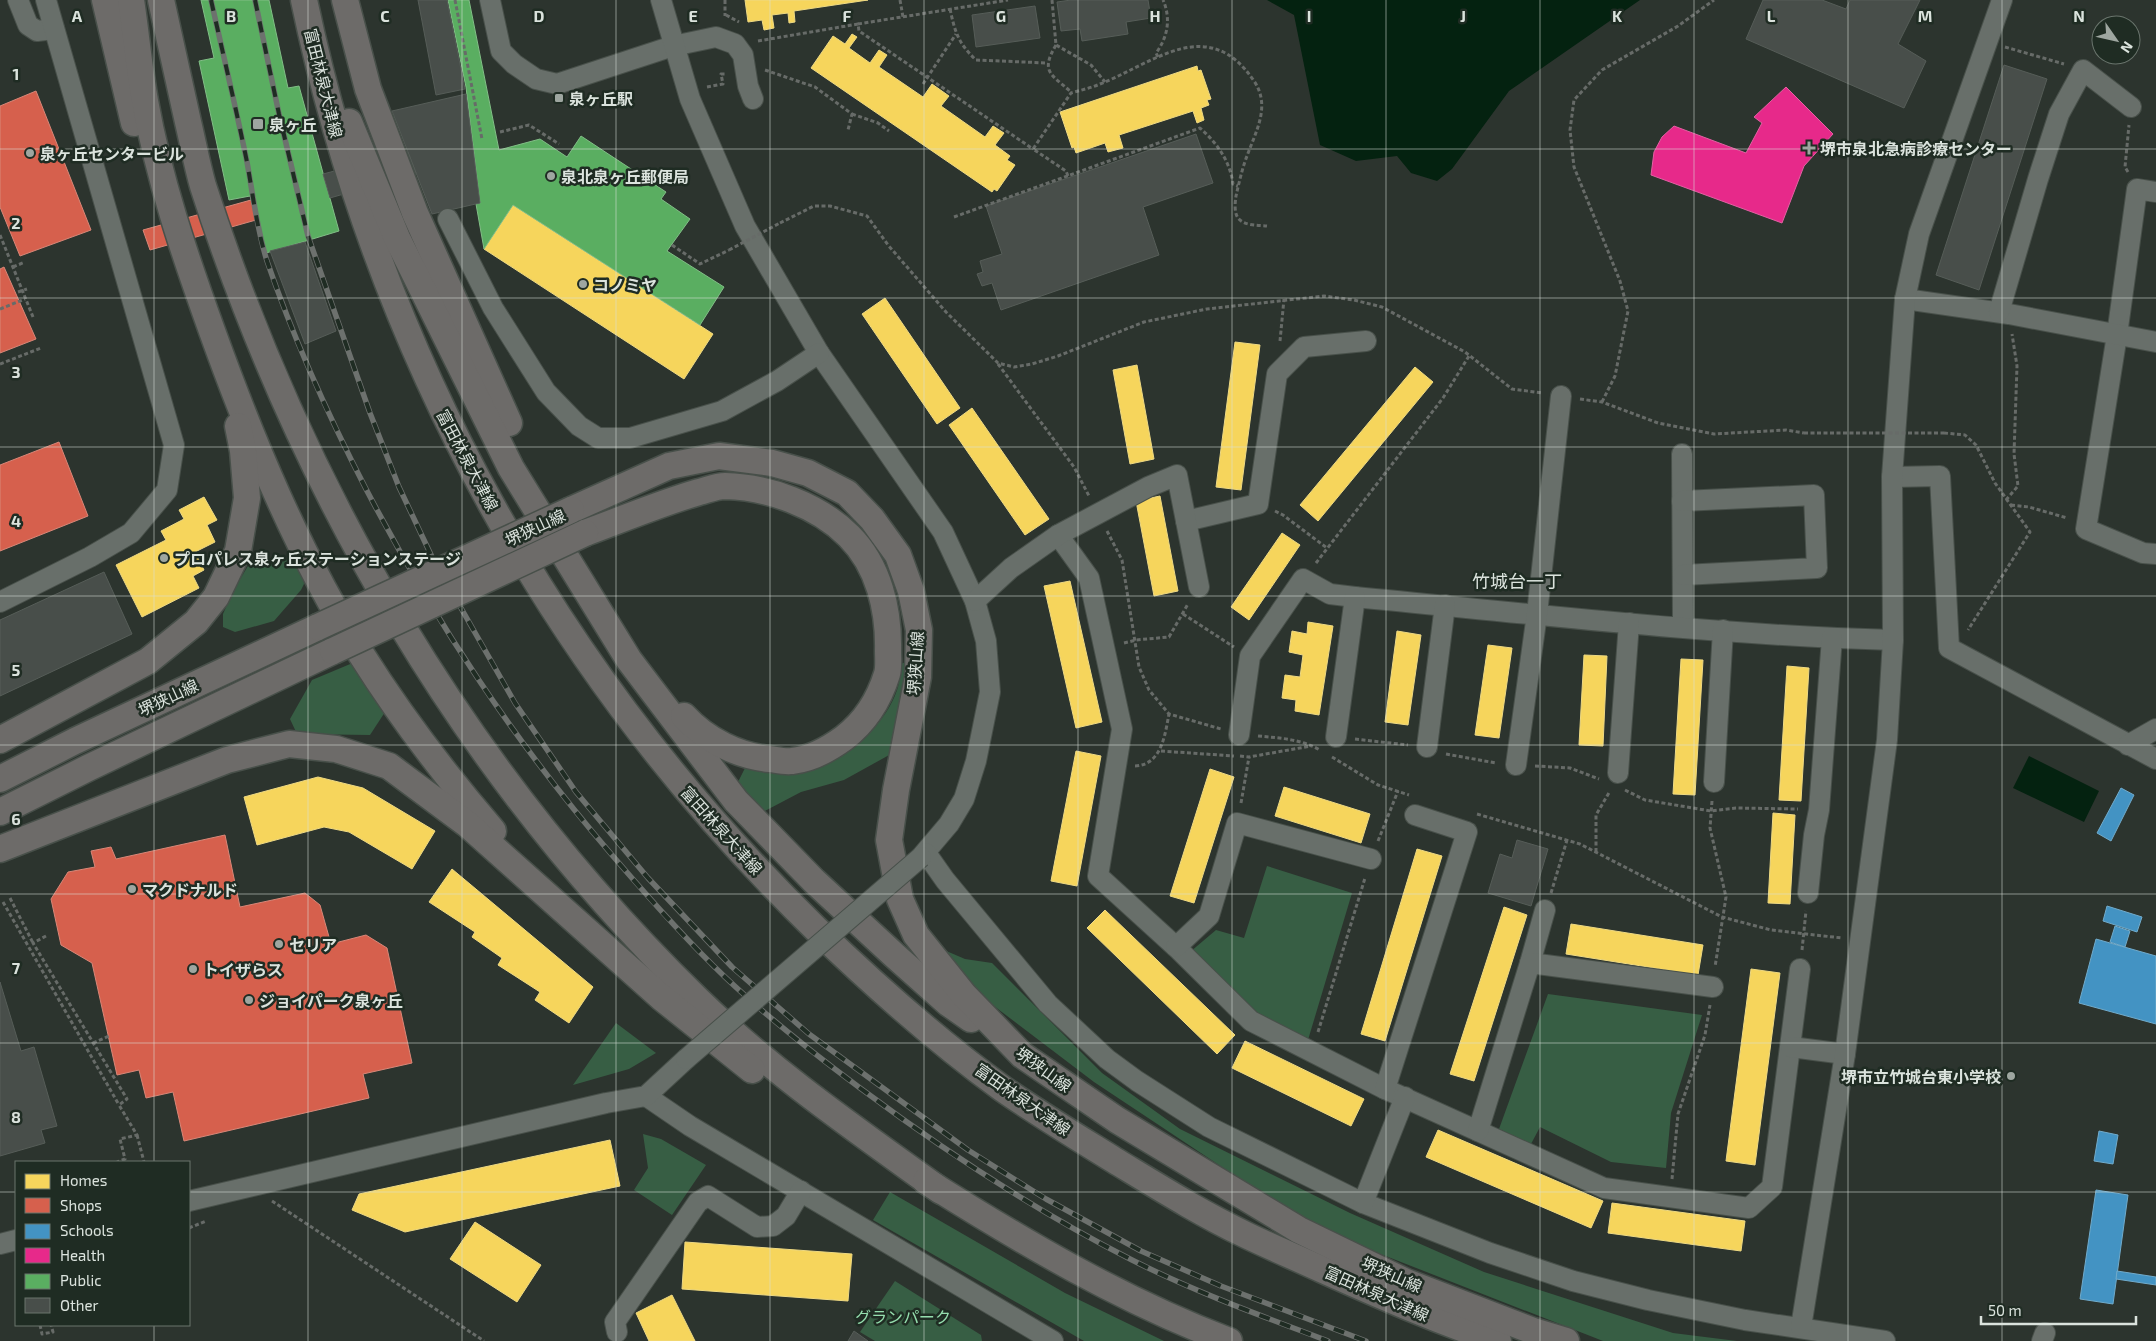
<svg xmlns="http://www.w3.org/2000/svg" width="2156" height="1341" font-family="'Exo 2','Noto Sans JP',sans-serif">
<rect width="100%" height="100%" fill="#2c342e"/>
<g fill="#375e44">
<path d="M281,559L288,560L303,570L304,584L301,590L274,621L235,632L223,627V614L234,589L248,566L254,562Z"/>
<path d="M910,660L891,754L844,780L801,792L761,813L738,782L745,768C760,769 776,773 790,773C833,771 884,730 897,690C900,682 900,672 901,664Z"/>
<path d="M355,662L385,712L370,735L297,734L290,719L312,680Z"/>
<path d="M1267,866L1352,893L1308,1040L1254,1016L1190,952L1216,930L1244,938Z"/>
<path d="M944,950L965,959L992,963L1102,1073L1180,1129L1350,1213L1484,1272L1673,1333L1737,1341H1603L1337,1237L1237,1177L1094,1082L990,1003L951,967Z"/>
<path d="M1548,994L1702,1015L1671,1113L1666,1168L1611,1162L1540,1127L1531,1144L1499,1129Z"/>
<path d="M616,1023L656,1053L629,1069L573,1085Z"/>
<path d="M643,1134L661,1139L706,1165L672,1215L634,1190L648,1168Z"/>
<path d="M890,1192L1065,1293L1164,1341H1084L873,1220Z"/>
<path d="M895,1281L981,1335L982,1341H875L860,1332Z"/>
</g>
<g fill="#042210">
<path d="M1267,0H1640L1509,91L1452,169L1437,181L1411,173L1397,156L1356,161L1320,145L1294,15Z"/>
<path d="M2029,756L2099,791L2084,822L2013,788Z"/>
</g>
<g fill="#f6d55c" stroke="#eed983">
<path d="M745,0H868L794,11L795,22L789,23L788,13L772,15L774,28L764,30L762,20L748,22Z"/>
<path d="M852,34L857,37L849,48L870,63L879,50L887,55L879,67L923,97L932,84L949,96L941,106L985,137L993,126L1004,133L995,145L1010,156L1007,160L1015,165L997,191L994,189L992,192L811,68L833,36L845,44Z"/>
<path d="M1197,66L1198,71L1201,70L1211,99L1207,100L1209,105L1201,108L1204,120L1197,123L1193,111L1119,135L1123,148L1108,152L1105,143L1076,153L1074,147L1072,148L1060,112Z"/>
<path d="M513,205L713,334L684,379L484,249Z"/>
<path d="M885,298L960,408L937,424L862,314Z"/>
<path d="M1235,342L1260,345L1241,490L1216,487Z"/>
<path d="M1137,365L1154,459L1130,464L1113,370Z"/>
<path d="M1415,367L1433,382L1318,521L1300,505Z"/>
<path d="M972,408L1049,519L1025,535L949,425Z"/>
<path d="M1160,496L1178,591L1154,596L1136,501Z"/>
<path d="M204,497L217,520L207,525L215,542L195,552L204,570L193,576L199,588L142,617L116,565L166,540L161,531L184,519L179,510Z"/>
<path d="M1282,533L1300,545L1249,620L1231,607Z"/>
<path d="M1070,581L1102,722L1076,728L1044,586Z"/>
<path d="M1308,622L1333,626L1319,715L1295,711L1296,700L1282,698L1285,675L1300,677L1303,655L1289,652L1292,631L1307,634Z"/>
<path d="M1397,631L1421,635L1408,725L1385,722Z"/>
<path d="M1488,645L1512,648L1499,738L1475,735Z"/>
<path d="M1584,655L1607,656L1603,746L1579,745Z"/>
<path d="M1681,659L1703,660L1695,795L1673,794Z"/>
<path d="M1787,666L1809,668L1801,801L1779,800Z"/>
<path d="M1076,751L1101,756L1077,886L1051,881Z"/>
<path d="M1210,769L1234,777L1194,903L1170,896Z"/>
<path d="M318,777L363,788L435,831L412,869L349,832L324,827L257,845L244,797Z"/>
<path d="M1284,787L1370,814L1361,843L1275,816Z"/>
<path d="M1773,813L1795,815L1790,904L1768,903Z"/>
<path d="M1417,849L1442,856L1385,1041L1361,1034Z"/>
<path d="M452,869L593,987L569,1023L535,1000L540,992L498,965L502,958L472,937L475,932L429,902Z"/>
<path d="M1504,907L1527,915L1474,1081L1450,1074Z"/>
<path d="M1105,910L1235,1035L1217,1054L1087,928Z"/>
<path d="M1571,924L1703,945L1698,975L1566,954Z"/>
<path d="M1751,969L1780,973L1755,1165L1726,1161Z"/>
<path d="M1245,1041L1364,1099L1351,1126L1232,1068Z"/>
<path d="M1438,1130L1603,1201L1591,1228L1426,1157Z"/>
<path d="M610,1140L620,1186L405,1232L352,1210L359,1194Z"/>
<path d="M1612,1203L1745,1221L1741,1251L1608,1233Z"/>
<path d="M475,1222L541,1265L517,1302L450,1259Z"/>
<path d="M685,1242L852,1254L848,1301L682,1289Z"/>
<path d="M672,1295L695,1341H649L636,1313Z"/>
</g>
<g fill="#d6604d" stroke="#d88778">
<path d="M36,91L91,230L20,256L0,207V106Z"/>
<path d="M251,200L256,220L150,250L143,230Z"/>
<path d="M4,267L36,339L0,353V269Z"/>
<path d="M59,442L88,516L0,551V465Z"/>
<path d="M225,835L240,907L305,893L320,905L331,944L366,935L387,948L412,1063L363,1074L369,1098L184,1141L173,1092L146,1098L139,1070L117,1075L92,963L61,945L51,899L68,872L95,867L91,851L111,847L116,859Z"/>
</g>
<g fill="#4393c3" stroke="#71abcb">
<path d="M2121,788L2134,795L2111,841L2097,833Z"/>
<path d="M2107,906L2142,917L2137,932L2103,921Z"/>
<path d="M2115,926L2130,931L2125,947L2110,942Z"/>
<path d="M2096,939L2156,956V1024L2079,1003Z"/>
<path d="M2099,1131L2118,1135L2113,1164L2094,1161Z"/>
<path d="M2096,1190L2128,1195L2113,1304L2080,1299Z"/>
<path d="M2117,1271L2156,1277V1285L2116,1279Z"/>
</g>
<path fill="#e7298a" stroke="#e361a3" d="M1786,87L1833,134L1804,166L1782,223L1651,175L1654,152L1662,137L1674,126L1746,153L1762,123L1754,117Z"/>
<g fill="#5aae61" stroke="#81be86">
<path d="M201,0H269L288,88L299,86L339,231L266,253L250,196L229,200L199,61L214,58Z"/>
<path d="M448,0H469L499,150L540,139L567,157L581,136L666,192L661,199L690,219L667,251L724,287L700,325L513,205L484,249L476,204L480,203L466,87Z"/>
</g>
<g fill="#484e4a" stroke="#565d58">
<path d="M418,0H447L465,89L436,95Z"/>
<path d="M1071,0H1148L1151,18L1126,22L1128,34L1082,41L1080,29L1061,31L1057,2Z"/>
<path d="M1763,0H1822L1846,9L1850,0H1920L1898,44L1926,61L1904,108L1746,39Z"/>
<path d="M1035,6L1040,38L976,47L972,15Z"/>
<path d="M2004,65L2047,79L1979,290L1936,275Z"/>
<path d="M466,94L480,203L432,214L392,111Z"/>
<path d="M1196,134L1213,183L1143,207L1159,255L1001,310L992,283L982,286L977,274L983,272L980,261L1002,254L986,206Z"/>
<path d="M408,152L416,173L330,198L323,174Z"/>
<path d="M305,242L336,331L305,344L270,251Z"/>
<path d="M104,572L132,634L0,696V620Z"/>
<path d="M1517,840L1548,849L1531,906L1488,893L1500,854L1512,858Z"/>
<path d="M0,982L21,1051L34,1047L57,1126L41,1130L45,1143L0,1156Z"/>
<path d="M854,1331L868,1341H848Z"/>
</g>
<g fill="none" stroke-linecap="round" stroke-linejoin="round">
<g stroke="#48504a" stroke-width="22">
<g id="minor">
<path d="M18,0L28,25L37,31L54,29"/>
<path d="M490,0L501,51L514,64L536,79L557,84L673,46L716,37L735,44L743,55L748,86L753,99"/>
<path d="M661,0L690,99L745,226L819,353L943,532L975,601L986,641L990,692L976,761L964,799L949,824L921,857"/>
<path d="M2156,192L2137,189L2117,335L2086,529L2143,553L2156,554"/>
<path d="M448,219L493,308L546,392L579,426L598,438H630L722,411L777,381L819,353"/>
<path d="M1905,299L2009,314L2156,342"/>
<path d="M1999,312L2038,179L2059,114L2083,70L2131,107"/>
<path d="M1682,454L1683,627"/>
<path d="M1892,477L1940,476L1949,648L2156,759"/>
<path d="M1682,501L1814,495L1817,568L1683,575"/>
<path d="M1186,521L1258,504L1277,374L1304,347L1366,341"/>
<path d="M1058,535L1089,578L1122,729L1098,876L1176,947L1251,1021L1385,1089L1604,1188L1749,1208L1772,1187L1800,969"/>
<path d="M975,601L1011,568L1058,535L1148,487L1177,475L1199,587"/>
<path d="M0,602L90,557L131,533L167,490L174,445L46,0"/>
<path d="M1239,735L1250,656L1303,579L1330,594L1355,597C1534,614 1713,635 1893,640"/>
<path d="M1336,737L1355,597"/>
<path d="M2128,745L2156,729"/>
<path d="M1427,747L1445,605"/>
<path d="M1516,765L1537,614L1561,396"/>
<path d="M1618,773L1629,623"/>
<path d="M1714,782L1723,630"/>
<path d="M926,853L945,880L1048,1004L1107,1059L1137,1081L1209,1127L1363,1203L1490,1253L1573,1281L1648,1300L1745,1320L1885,1341"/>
<path d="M1808,893L1814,835L1819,810L1832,638"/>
<path d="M1176,947L1209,916L1237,823L1371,859"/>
<path d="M1530,963L1545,910"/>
<path d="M1791,1047L1845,1054"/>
<path d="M1385,1089L1467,832L1415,815"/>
<path d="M646,1096L690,1126L1053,1341"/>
<path d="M1478,1131L1530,963L1713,987"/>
<path d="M189,1201L606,1103L646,1096L686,1059"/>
<path d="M1363,1203L1405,1097"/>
<path d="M0,1244L16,1240"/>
<path d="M1801,1327L1845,1054L1887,740L1893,640L1892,477L1905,299L1919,234L2002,0"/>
<path d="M617,1332L615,1322L698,1202L708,1196L757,1227L773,1226L786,1216L801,1191"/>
<path d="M2042,1341L2045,1333"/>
</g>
</g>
<g stroke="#48504a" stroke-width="29">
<g id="major">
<path d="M105,0L134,123"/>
<path d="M131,0C136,33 139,67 145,101C159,180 185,256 212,331C252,442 298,553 361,654C400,716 445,775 493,831"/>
<path d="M161,0C170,41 179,81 188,122C193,143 197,165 203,186C302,493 466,775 698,1000C772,1072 858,1131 941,1191"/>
<path d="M304,0C379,356 556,676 816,929C875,986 937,1041 1003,1089C1039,1114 1077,1137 1114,1160C1157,1186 1200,1213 1246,1235C1271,1247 1297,1258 1323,1270C1381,1296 1438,1321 1498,1341"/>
<path d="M345,0L368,89L415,213L509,423"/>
<path d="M349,122L397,238L511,468L629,660L736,801L814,881L894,955L948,1003L971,1019"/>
<path d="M571,510L669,466L719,456L772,463L808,473L847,493L872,519L898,555L911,591L919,630L918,677L896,790L889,840L900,899L916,935L964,995L1022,1055L1117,1120L1299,1230L1406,1282L1533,1331L1566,1341"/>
<path d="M585,533C623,519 661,503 699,492C707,490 717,486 725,486C768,487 818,505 849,536C879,566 889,610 888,651C888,658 889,667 887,674C879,700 865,722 844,738C829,749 811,759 792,761C785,762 777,760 770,759C738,756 706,740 684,716"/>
<path d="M0,740L148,661L196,622L216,597L238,551L247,498L243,451L238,426"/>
<path d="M0,779L75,741L318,627"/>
<path d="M0,812L88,768L333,651"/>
<path d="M0,849L227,760L289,744L336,749L389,766L467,824L662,998L752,1070"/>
<path d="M926,1181C1023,1242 1121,1300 1229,1341"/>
</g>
</g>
<g stroke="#676b68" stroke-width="3" stroke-dasharray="4 2.5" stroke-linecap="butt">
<path d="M455,0L482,139"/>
<path d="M725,0V16"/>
<path d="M900,0L903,17"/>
<path d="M1052,0L1056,45L1091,65L1105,82"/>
<path d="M950,9C955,32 958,43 976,60L1047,63"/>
<path d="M726,15L739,22"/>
<path d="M858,24L1008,0"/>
<path d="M758,41L858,24L859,31L1033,149"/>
<path d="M1056,45C1040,72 1051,74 1071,92"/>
<path d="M2005,47L2064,64"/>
<path d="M1158,57L1156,53C1168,37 1171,18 1163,0"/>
<path d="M765,70L815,87L852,114L848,130"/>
<path d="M923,84L956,34"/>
<path d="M707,87L723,84L721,74H725"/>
<path d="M852,114L878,123L889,131"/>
<path d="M500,132L529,125L559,144"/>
<path d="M2128,172L2125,167L2129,125"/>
<path d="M1068,176L1066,171L1033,149L1071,93C1081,90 1091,88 1100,84C1154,63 1208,13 1254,81C1271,106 1256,131 1247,156C1242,169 1239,183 1236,196C1235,203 1234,212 1238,218C1244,226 1258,225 1267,226"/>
<path d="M954,217L1200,128C1217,143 1230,161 1233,184L1238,186"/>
<path d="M780,223L814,206H830L867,216L888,245L946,312L998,363L1014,367L1032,364L1058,356L1144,322L1207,309L1324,296L1354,300L1382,307L1465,352L1512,389L1542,393"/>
<path d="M672,245L700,264L729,250"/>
<path d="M13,267L25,262"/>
<path d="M18,292L27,289"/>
<path d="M0,309L25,299"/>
<path d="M1280,341L1284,299"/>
<path d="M0,364L41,348"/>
<path d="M998,364L1074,467L1089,496"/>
<path d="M1580,399L1602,402L1658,423L1714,434L1786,430L1804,433"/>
<path d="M1602,402L1615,376L1628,311L1620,281L1574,167L1570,130L1574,100L1602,70L1678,26L1714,0"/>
<path d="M1944,433L1965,435L1976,445L1995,483L2030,532L1968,630"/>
<path d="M2006,500L2018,486L2014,454L2017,366L2012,334"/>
<path d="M2011,505L2029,507L2067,518"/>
<path d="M1275,511L1283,515L1327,548"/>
<path d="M1107,531L1122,560L1139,667L1149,690L1169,714L1221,729"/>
<path d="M1316,563L1443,398L1469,356"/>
<path d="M1183,614L1234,647"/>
<path d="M1124,643L1136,640L1169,637L1188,604"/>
<path d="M1258,736C1280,738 1301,739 1320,750"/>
<path d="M1355,739L1408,745"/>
<path d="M1161,751L1234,756"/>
<path d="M1446,754L1496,763"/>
<path d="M1240,756L1249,757L1311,746"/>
<path d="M1332,757L1378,785L1409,795"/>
<path d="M1135,766C1162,765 1165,734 1169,714"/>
<path d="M1535,766L1570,768L1599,779"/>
<path d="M1625,790L1645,800L1711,811L1736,808L1798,809"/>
<path d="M1712,801L1710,828L1726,897L1715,967"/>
<path d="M1241,803L1249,757"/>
<path d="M1477,814L1580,844L1722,917L1771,930L1842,938"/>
<path d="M1378,841L1398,791"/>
<path d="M1596,852V815L1610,791"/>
<path d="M1551,893L1567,840"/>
<path d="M10,898L33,943"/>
<path d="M3,902L119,1105"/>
<path d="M46,936L33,943L127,1099L119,1105L137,1135L120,1139L125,1159L117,1162"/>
<path d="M1802,950L1806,911"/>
<path d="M1318,1032L1365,878"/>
<path d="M93,1043L109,1036"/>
<path d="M137,1135L144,1162"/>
<path d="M1672,1179L1678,1114L1705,1035L1710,1005"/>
<path d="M272,1201L484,1341"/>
<path d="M189,1228L206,1221"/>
<path d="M40,1325L42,1334L53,1332L51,1325"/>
</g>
<use href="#minor" stroke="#686f6a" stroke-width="20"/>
<use href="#major" stroke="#6d6b69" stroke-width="26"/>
<g stroke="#6d716e" stroke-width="5.5">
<g id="rail">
<path d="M211,0C223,54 236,108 247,162C253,195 257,230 267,261C294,340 328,415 366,489C436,623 514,741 612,855C648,897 685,939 725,977C767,1017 813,1053 860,1088C946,1152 1036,1211 1132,1260C1195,1292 1262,1316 1328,1341"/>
<path d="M255,0L279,114L308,236L370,413L399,487L432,557L515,703L576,792L648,878L732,967L809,1034L968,1150L1046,1199L1141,1251L1221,1286L1366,1341"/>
</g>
</g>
<use href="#rail" stroke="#1f2c23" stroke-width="4" stroke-dasharray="11" stroke-linecap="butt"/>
<g stroke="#48504a" stroke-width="22" stroke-linecap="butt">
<path id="minor-bridge" d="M686,1059L921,857"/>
</g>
<g stroke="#48504a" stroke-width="29" stroke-linecap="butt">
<g id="major-bridge">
<path d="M318,627L571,510"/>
<path d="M333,651L585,533"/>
</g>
</g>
<g stroke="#676b68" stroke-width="3" stroke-dasharray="4 2.5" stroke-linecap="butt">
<path d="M0,235L33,317"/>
<path d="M729,250L780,223"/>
<path d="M1804,433H1944"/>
</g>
<use href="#minor-bridge" stroke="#686f6a" stroke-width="20"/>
<use href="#major-bridge" stroke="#6d6b69" stroke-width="26"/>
</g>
<path fill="none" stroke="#dbe3dd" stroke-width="1" stroke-opacity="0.55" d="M154,0V1162M308,0V1341M462,0V1341M616,0V1341M770,0V1341M924,0V1341M1078,0V1341M1232,0V1341M1386,0V1341M1540,0V1341M1694,0V1341M1848,0V1341M2002,0V1341M0,149H2156M0,298H2156M0,447H2156M0,596H2156M0,745H2156M0,894H2156M0,1043H2156M0,1192H16M189,1192H2156M154,1325V1341"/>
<g fill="#9ea6a0" stroke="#1f2c23" stroke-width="2">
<rect x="554" y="93" width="10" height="10" rx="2.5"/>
<rect x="252" y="118" width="12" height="12" rx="2.5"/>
<path d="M1806.5 140.5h5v5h5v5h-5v5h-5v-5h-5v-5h5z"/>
<circle cx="30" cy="153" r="5"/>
<circle cx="551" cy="176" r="5"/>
<circle cx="583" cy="284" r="5"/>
<circle cx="164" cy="558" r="5"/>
<circle cx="132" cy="889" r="5"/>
<circle cx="279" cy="944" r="5"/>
<circle cx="193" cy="969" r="5"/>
<circle cx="249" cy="1000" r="5"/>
<circle cx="2011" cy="1076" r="5"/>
</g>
<g text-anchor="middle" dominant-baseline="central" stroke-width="5" stroke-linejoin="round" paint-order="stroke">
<g font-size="16" fill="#dbe3dd" stroke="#1f2c23">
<text transform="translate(324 83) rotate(76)">富田林泉大津線</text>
<text transform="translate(468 460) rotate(62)">富田林泉大津線</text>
<text transform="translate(535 527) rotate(-25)">堺狭山線</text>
<text transform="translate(915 663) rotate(-86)">堺狭山線</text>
<text transform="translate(168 697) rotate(-25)">堺狭山線</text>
<text transform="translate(722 830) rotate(48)">富田林泉大津線</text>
<text transform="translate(1044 1069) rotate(36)">堺狭山線</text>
<text transform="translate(1023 1099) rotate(35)">富田林泉大津線</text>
<text transform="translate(1392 1274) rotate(24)">堺狭山線</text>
<text transform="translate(1377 1293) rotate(24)">富田林泉大津線</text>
</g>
<g font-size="16" font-weight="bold" fill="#dbe3dd" stroke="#1f2c23" text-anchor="start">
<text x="569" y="98">泉ヶ丘駅</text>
<text x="269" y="124">泉ヶ丘</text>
<text x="1820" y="148">堺市泉北急病診療センター</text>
<text x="40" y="153">泉ヶ丘センタービル</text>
<text x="561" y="176">泉北泉ヶ丘郵便局</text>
<text x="593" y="284">コノミヤ</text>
<text x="174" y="558">プロパレス泉ヶ丘ステーションステージ</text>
<text x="142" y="889">マクドナルド</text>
<text x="289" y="944">セリア</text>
<text x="203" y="969">トイザらス</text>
<text x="259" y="1000">ジョイパーク泉ヶ丘</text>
<text x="2001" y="1076" text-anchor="end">堺市立竹城台東小学校</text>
</g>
<g font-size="16" fill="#95deae" stroke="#1f2c23">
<text x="903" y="1316">グランパーク</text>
</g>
<g font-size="18" fill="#dbe3dd" stroke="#1f2c23">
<text x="1517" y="581">竹城台一丁</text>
</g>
</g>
<g font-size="16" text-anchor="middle" font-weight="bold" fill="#dbe3dd" stroke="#1f2c23" stroke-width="5" stroke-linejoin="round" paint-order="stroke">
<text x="77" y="22">A</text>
<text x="231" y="22">B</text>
<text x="385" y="22">C</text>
<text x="539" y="22">D</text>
<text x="693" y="22">E</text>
<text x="847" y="22">F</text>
<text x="1001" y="22">G</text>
<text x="1155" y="22">H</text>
<text x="1309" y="22">I</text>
<text x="1463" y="22">J</text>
<text x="1617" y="22">K</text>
<text x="1771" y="22">L</text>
<text x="1925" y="22">M</text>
<text x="2079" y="22">N</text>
<text x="16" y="80">1</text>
<text x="16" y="229">2</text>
<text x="16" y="378">3</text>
<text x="16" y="527">4</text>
<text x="16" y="676">5</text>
<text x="16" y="825">6</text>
<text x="16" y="974">7</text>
<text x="16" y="1123">8</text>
</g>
<rect x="15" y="1161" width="175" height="165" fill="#1f2c23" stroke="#6a756d"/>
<rect x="25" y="1174" width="25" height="15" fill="#f6d55c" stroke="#6a756d"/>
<text x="60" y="1186" font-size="15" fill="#dbe3dd">Homes</text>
<rect x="25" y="1198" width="25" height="15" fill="#d6604d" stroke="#6a756d"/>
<text x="60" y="1211" font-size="15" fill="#dbe3dd">Shops</text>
<rect x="25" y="1224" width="25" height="15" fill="#4393c3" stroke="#6a756d"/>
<text x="60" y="1236" font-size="15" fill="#dbe3dd">Schools</text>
<rect x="25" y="1248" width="25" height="15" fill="#e7298a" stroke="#6a756d"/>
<text x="60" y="1261" font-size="15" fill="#dbe3dd">Health</text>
<rect x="25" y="1274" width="25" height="15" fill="#5aae61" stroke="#6a756d"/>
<text x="60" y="1286" font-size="15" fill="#dbe3dd">Public</text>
<rect x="25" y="1298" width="25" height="15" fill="#484e4a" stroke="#6a756d"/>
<text x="60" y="1311" font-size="15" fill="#dbe3dd">Other</text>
<g transform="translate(2116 40) rotate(124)"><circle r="24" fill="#1f2c23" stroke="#6a756d"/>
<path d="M0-4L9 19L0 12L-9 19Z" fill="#9ea6a0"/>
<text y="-8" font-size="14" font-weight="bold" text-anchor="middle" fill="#dbe3dd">N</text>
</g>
<path d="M1981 1316v8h155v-8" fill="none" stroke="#dbe3dd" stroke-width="2.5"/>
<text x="1988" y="1316" font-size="15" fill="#dbe3dd" stroke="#1f2c23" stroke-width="4" paint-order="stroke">50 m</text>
</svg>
